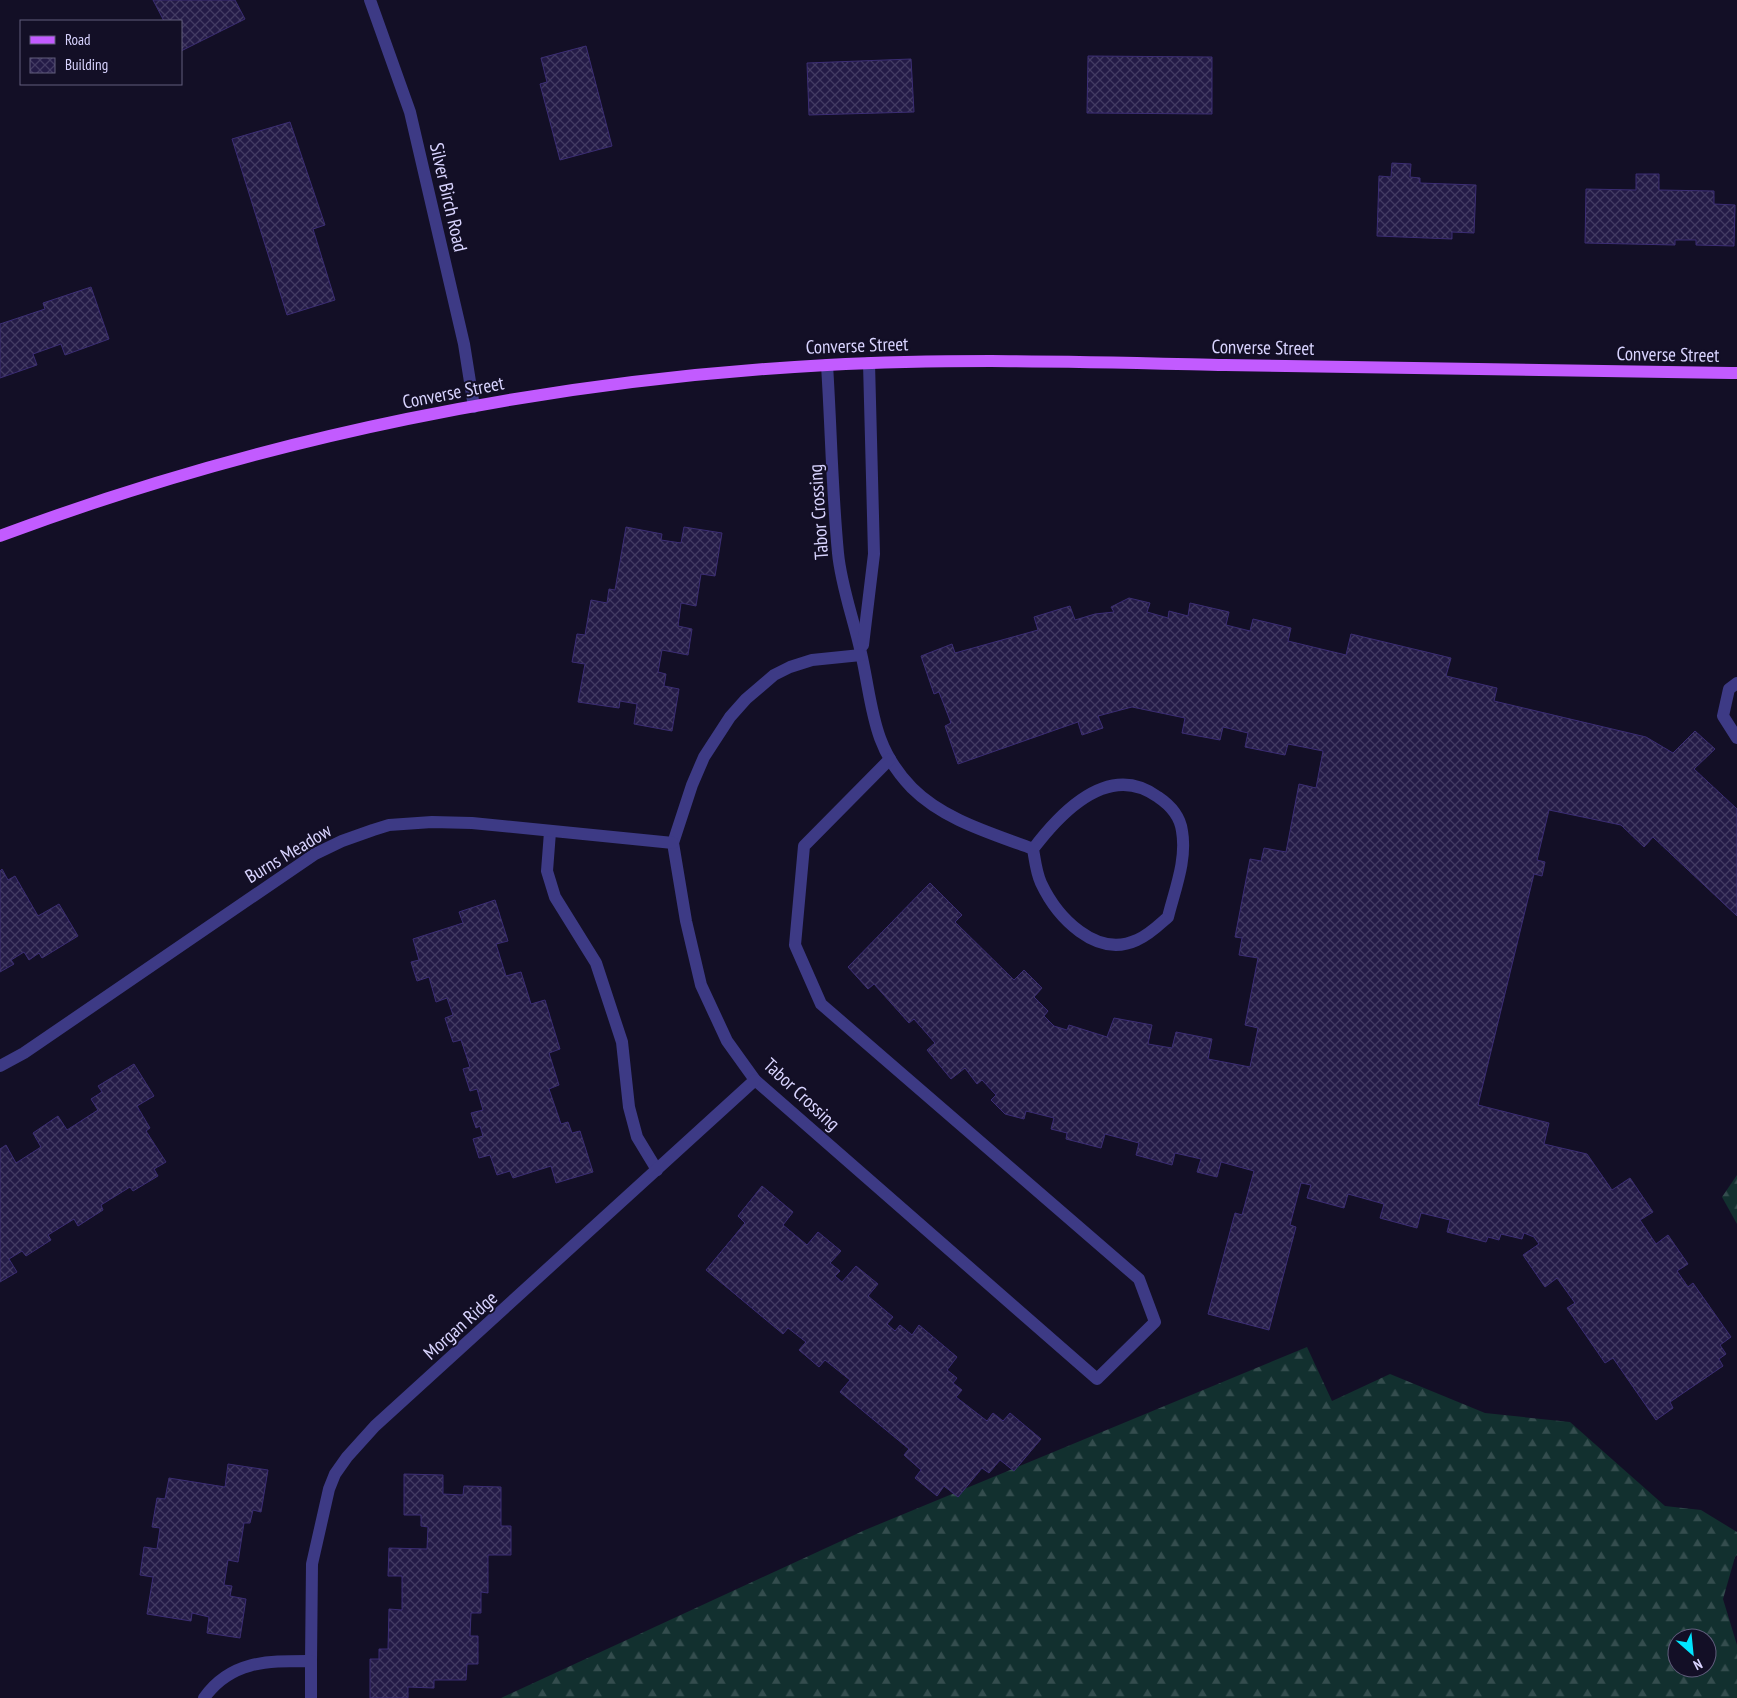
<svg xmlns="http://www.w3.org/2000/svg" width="1737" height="1698" font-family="'PT Sans Narrow',sans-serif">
<defs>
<pattern id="forest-firs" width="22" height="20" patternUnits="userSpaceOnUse" patternTransform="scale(1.25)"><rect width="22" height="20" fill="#12302f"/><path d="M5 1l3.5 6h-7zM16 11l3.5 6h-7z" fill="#344d4e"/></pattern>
<pattern id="building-cross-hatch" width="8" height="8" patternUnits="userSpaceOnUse" patternTransform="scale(1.25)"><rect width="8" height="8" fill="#241b47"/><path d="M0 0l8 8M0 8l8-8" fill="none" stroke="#433b63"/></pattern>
</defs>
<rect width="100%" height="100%" fill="#130f26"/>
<g fill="url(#forest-firs)" fill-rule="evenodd">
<path d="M1737,1175V1224L1722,1197Z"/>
<path d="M1307,1347L1332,1401L1390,1374L1485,1413L1570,1422L1665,1506L1701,1510L1737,1532V1555L1735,1557L1723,1599L1737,1645V1698H501L865,1530ZM1677,1638H1707V1668H1677Z"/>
</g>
<g fill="url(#building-cross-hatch)" stroke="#3b2d73">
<path d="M153,0H235L245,19L181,51V21H164Z"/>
<path d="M586,46L612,146L560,160L540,84L547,82L541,58Z"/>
<path d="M1088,56L1212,57V114L1087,113Z"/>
<path d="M911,59L914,112L809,115L807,63Z"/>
<path d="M290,122L325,225L313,229L335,300L287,315L232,139Z"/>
<path d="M1392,163L1411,164L1410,177L1420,178V183L1476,185L1474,233L1452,232V239L1377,236L1379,176L1391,177Z"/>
<path d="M1636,174H1659V190L1714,191V204L1735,205L1734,246L1696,245V240H1675V245L1585,243L1586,189L1636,190Z"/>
<path d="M91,287L109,339L65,355L61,344L33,354L37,365L0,378V324L45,309L43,303Z"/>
<path d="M626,527L662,534L661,540L681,543L684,527L722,533L715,576L701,574L696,606L681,603L678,626L692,629L688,655L662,650L658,672L666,674L664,686L679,689L672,731L634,724L637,704L620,701L619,708L578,702L585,664L572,662L577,634L585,635L591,600L607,603L609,589L615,590Z"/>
<path d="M1129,598L1150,603L1147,612L1168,618L1169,611L1188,616L1190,603L1229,612L1226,625L1250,631L1253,619L1291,628L1288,641L1346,655L1351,634L1451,658L1446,676L1497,688L1494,701L1646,737L1673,753L1695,731L1715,749L1694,769L1737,809V916L1653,837L1644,847L1621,825L1549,810L1537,860L1545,862L1542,876L1534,874L1478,1105L1549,1123L1544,1144L1587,1154L1612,1190L1630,1178L1653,1212L1640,1220L1656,1244L1668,1235L1688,1264L1677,1271L1688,1287L1693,1283L1731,1337L1720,1345L1726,1354L1719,1359L1723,1366L1670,1402L1673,1408L1656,1420L1613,1358L1605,1363L1567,1308L1575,1303L1557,1278L1545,1287L1523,1255L1539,1244L1534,1237L1524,1233L1522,1239L1501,1234L1499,1240L1488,1237L1486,1242L1447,1232L1450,1220L1421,1213L1417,1228L1380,1218L1384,1204L1348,1194L1344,1208L1307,1198L1311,1185L1301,1183L1290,1225L1296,1227L1269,1330L1208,1314L1235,1213L1242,1215L1254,1171L1221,1162L1217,1177L1197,1172L1201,1159L1175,1153L1172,1165L1136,1155L1139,1143L1105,1134L1101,1148L1066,1139L1067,1133L1051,1129L1054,1118L1026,1111L1024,1119L1005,1114L991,1100L996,1095L982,1080L977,1084L965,1068L951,1079L927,1050L935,1043L914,1019L909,1023L874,984L868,989L848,967L930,883L962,915L955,922L1014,980L1024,970L1042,988L1034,997L1048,1011L1044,1016L1054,1026L1067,1030L1069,1025L1107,1037L1114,1018L1152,1025L1148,1044L1172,1048L1176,1032L1212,1039L1208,1059L1250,1067L1258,1028L1245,1025L1258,958L1239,955L1242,938L1235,937L1250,859L1261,861L1264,848L1286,852L1299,784L1316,788L1323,751L1288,744L1285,755L1245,747L1248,733L1223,727L1220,740L1182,733L1185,718L1132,707L1098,716L1103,728L1082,735L1078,722L958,764L945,726L951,723L939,692L934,694L921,656L952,644L955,653L1038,630L1034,617L1070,606L1075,620L1095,614L1114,612L1111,607Z"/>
<path d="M2,869L8,880L15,876L38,916L59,904L78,936L42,958L39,953L29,960L24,952L11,960L14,964L0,972V871Z"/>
<path d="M495,900L508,941L496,944L506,976L521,972L531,1004L545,1000L560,1049L549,1053L559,1085L549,1089L561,1124L568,1122L572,1133L580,1131L593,1172L556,1183L551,1166L513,1178L510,1171L497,1175L490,1155L479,1158L473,1139L483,1136L480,1126L476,1128L471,1113L483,1110L477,1089L470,1091L463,1069L470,1067L461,1040L453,1042L445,1018L453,1015L447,998L436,1002L429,977L417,981L411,962L419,960L413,939L463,923L459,912Z"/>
<path d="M134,1064L154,1096L137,1106L150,1128L146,1131L166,1162L154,1169L158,1176L133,1191L130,1187L101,1205L103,1210L78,1226L74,1219L48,1235L51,1240L26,1256L22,1251L9,1259L17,1272L0,1282V1149L6,1145L16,1163L41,1147L33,1133L58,1116L67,1130L98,1110L91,1099L102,1092L98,1086Z"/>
<path d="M762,1186L793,1212L783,1225L807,1245L818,1232L841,1251L830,1263L840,1271L835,1276L842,1282L856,1266L878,1284L868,1296L893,1317L887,1324L895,1331L900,1325L912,1335L919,1325L957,1357L947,1370L957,1378L953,1383L962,1390L956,1397L987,1421L993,1413L1003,1421L1010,1413L1041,1439L1014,1471L1000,1460L989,1473L982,1468L958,1497L944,1486L937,1496L915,1478L921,1470L904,1455L909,1449L840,1392L850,1380L825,1360L819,1367L799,1350L806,1342L788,1328L783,1334L706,1270L745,1223L738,1216Z"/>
<path d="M228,1464L268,1470L261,1512L253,1510L250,1523H244L238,1562L228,1560L224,1585L232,1586L230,1596L246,1599L240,1638L207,1633L209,1617L192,1613L191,1621L147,1614L153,1577L140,1575L144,1547L157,1549L160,1528L152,1527L157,1498L165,1499L169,1478L225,1487Z"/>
<path d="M404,1474L443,1475V1494L463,1495L464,1486L501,1487V1526H511V1555H488V1593L481,1592V1613H471L470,1636H478V1664H467L466,1680H434V1688L408,1687V1698H370V1659H379V1649H388L389,1609L402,1610V1576H388L389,1548L427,1549L428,1527L421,1526V1515H404Z"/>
</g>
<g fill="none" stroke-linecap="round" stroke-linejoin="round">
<g stroke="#3d3a85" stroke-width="12">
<path d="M370,0L410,112L464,344L474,407"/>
<path d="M827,365C831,427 832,491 838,553C841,586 854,620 861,653C873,705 871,746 912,788C944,820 991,833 1033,849C1061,812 1109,761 1158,797C1170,805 1180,816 1182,831C1187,860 1175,889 1168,917C1159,925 1149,935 1137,940C1096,959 1057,917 1041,883C1036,872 1035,860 1033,849"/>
<path d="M863,645L874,554L869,363"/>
<path d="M861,655L812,660L790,667L774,675L746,699L730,717L704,757L692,785L673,843L686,921L701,985L727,1041L755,1080L1097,1379L1155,1322L1139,1279L821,1004L795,945L804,846L890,759"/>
<path d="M1737,683L1729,689L1723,716L1737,738"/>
<path d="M550,832L547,871L555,897L596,963L622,1042L629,1107L637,1137L657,1170"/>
<path d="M0,1066L24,1053L315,854L342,841L373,830L389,825L432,822L472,823L673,843"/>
<path d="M311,1661L312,1564L329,1489L335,1474L347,1457L375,1426L755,1080"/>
<path d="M204,1698C231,1660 268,1661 311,1661V1698"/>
</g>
<path stroke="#c25bff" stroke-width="12" d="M0,536C264,437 546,380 827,365C960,358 1092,362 1225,365C1395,368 1566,371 1737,373"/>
</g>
<g text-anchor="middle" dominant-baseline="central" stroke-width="4" stroke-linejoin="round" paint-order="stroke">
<g font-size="19" fill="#d9d4ff" stroke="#130f26">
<text transform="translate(449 197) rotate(77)">Silver Birch Road</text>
<text transform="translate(857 345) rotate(-2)">Converse Street</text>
<text transform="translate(1263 347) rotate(1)">Converse Street</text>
<text transform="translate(1668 354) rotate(1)">Converse Street</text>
<text transform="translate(453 392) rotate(-11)">Converse Street</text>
<text transform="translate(818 512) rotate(-94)">Tabor Crossing</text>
<text transform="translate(288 853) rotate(-31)">Burns Meadow</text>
<text transform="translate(802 1094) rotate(43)">Tabor Crossing</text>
<text transform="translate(460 1325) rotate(-42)">Morgan Ridge</text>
</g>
</g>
<rect x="20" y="20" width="162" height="65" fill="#130f26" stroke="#625e7d"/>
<rect x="30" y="36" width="25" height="8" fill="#c25bff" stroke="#625e7d"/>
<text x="65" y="45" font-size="15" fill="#d9d4ff">Road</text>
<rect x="30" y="58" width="25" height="15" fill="url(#building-cross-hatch)" stroke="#625e7d"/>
<text x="65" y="70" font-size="15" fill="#d9d4ff">Building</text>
<g transform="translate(1692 1653) rotate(153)"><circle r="24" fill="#130f26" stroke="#625e7d"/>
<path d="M0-4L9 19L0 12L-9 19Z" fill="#00e5ff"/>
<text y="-8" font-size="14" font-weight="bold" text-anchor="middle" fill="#d9d4ff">N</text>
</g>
</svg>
